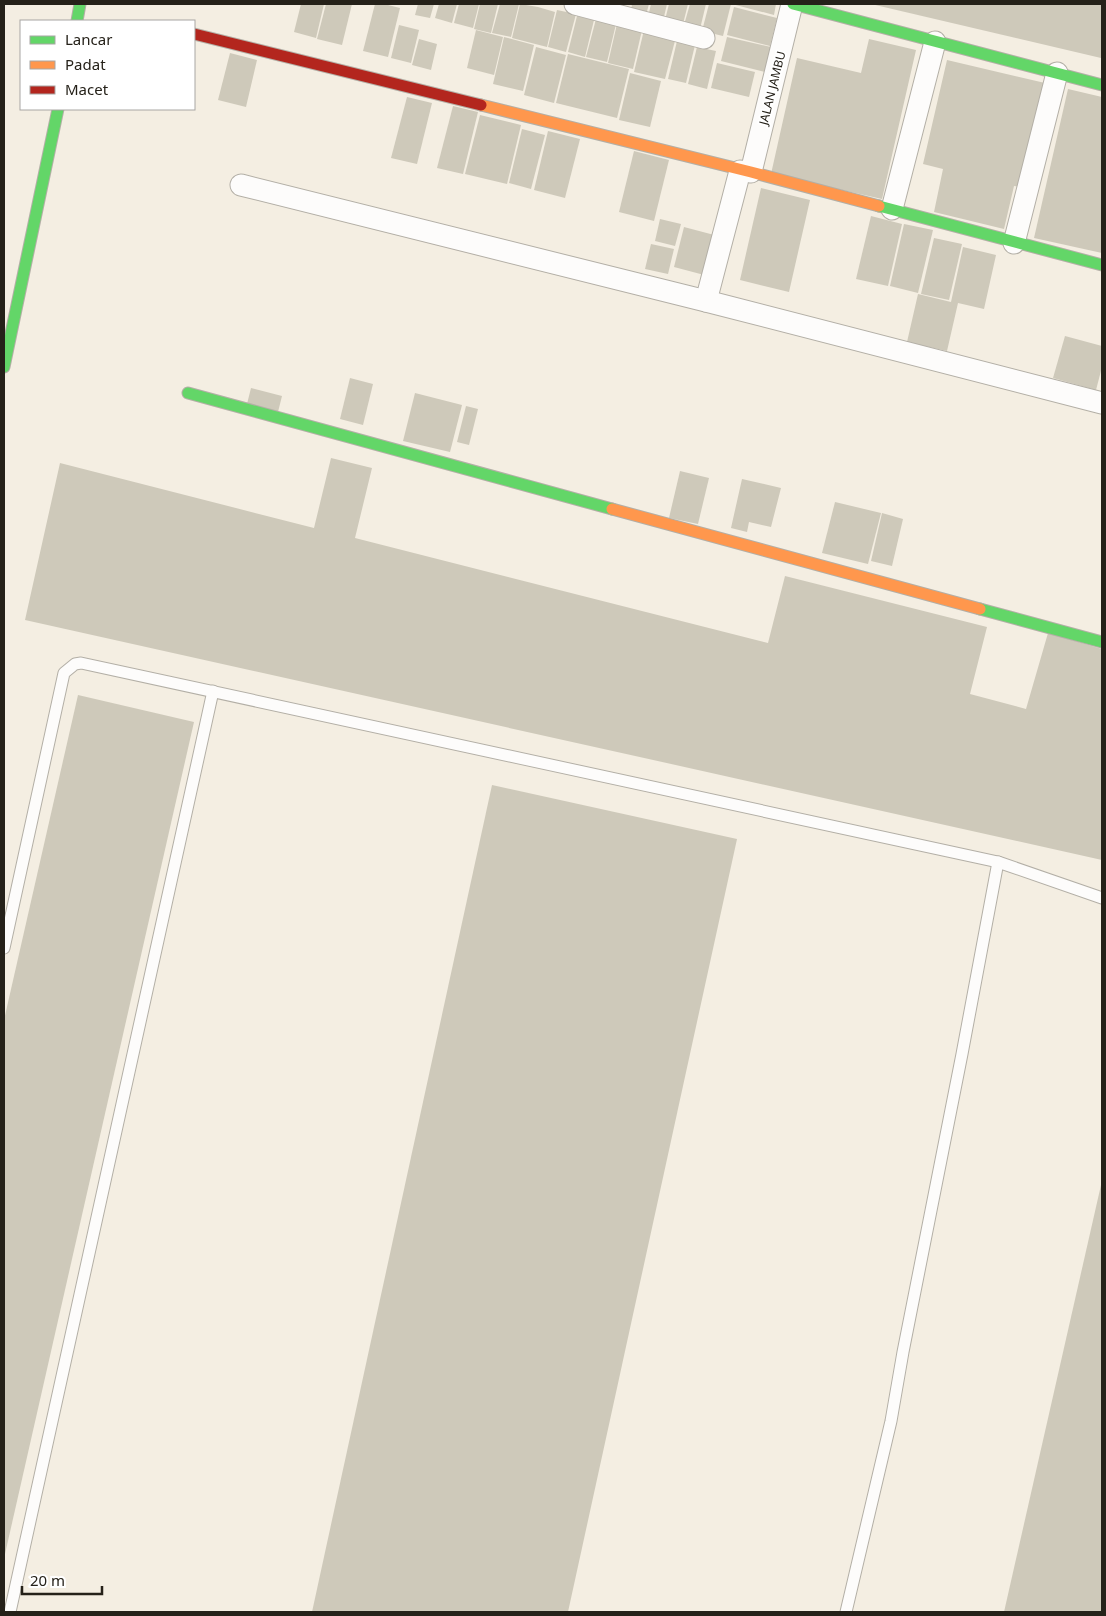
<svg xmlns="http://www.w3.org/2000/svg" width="1106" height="1616" font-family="'Noto Sans',sans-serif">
<rect width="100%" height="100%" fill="#f4eee2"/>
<g fill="#cec9ba">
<path d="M301,4H324L316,38L294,32Z"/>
<path d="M326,4H352L342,45L317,39Z"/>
<path d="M375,4H384L400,8L388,57L363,51Z"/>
<path d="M418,4H434L430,18L415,15Z"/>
<path d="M439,4H457L452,23L435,18Z"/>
<path d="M459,4H479L473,28L454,23Z"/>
<path d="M480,4H498L491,33L474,29Z"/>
<path d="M500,4H519L511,37L492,33Z"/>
<path d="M520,4L538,7L555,12L547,47L512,38Z"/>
<path d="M632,4H649L646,15L631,11Z"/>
<path d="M651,4H667L663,21L648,17Z"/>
<path d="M669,4H688L683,24L665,20Z"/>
<path d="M690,4H706L700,29L684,25Z"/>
<path d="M709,4H731L723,36L702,31Z"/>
<path d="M732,4H776L774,15Z"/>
<path d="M871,4H1102V52L1101,58Z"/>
<path d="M734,7L777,18L770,46L727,35Z"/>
<path d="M557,10L576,14L566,52L548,47Z"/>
<path d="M577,16L594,20L585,57L568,52Z"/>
<path d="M596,19L616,24L607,62L586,57Z"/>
<path d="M617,24L642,30L633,69L608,63Z"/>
<path d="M399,25L419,30L411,63L391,58Z"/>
<path d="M476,30L503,37L494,75L467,68Z"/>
<path d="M644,30L676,37L665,79L634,72Z"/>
<path d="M504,37L534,45L523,91L493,84Z"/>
<path d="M727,37L771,47L765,72L721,61Z"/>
<path d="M419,39L437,44L431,70L412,65Z"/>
<path d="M869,39L916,50L882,199L771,174L797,58L861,73Z"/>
<path d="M677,41L695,45L686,83L668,79Z"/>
<path d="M536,47L566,55L554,103L524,95Z"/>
<path d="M697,47L716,51L707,89L688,84Z"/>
<path d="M230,53L257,60L246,107L218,100Z"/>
<path d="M568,54L629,69L617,118L556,103Z"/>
<path d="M947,60L1045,83L1021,187L1014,186L1004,229L934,212L943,169L923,164Z"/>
<path d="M717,63L755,72L749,97L711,88Z"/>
<path d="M630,73L661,81L650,127L619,120Z"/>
<path d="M1068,89L1102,97V253L1034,238Z"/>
<path d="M407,97L432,103L417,164L391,158Z"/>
<path d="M453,106L478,112L463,174L437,168Z"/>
<path d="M480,115L521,125L507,184L465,174Z"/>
<path d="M522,129L545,135L531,189L509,183Z"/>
<path d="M548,131L580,139L565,198L534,190Z"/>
<path d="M634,151L669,160L654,221L619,212Z"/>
<path d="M761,188L810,200L789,292L740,280Z"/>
<path d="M871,216L902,224L888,286L856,279Z"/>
<path d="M660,219L681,224L675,246L655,241Z"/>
<path d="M904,224L933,230L918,293L890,286Z"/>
<path d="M684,227L718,236L708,276L674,267Z"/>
<path d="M934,238L962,244L949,300L921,294Z"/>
<path d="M651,244L674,249L668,274L645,269Z"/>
<path d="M963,247L996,255L984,309L958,303L947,351L907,342L918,294L951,302Z"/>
<path d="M1065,336L1102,346V367L1096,390L1053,378Z"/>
<path d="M350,378L373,384L363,425L340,419Z"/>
<path d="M251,388L282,396L278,412L247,404Z"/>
<path d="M415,393L462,405L450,452L403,441Z"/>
<path d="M466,406L478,409L469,445L457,442Z"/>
<path d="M331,458L372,468L355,538L768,643L785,576L987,627L970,694L1026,709L1048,633L1102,649V860L25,620L60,463L314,528Z"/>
<path d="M680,471L709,478L698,524L669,518Z"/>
<path d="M742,479L781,488L771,527L749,522L747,532L731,528Z"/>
<path d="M835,502L881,513L868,564L822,553Z"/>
<path d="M882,513L903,519L892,566L871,561Z"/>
<path d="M78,695L194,722L5,1554L4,1020Z"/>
<path d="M492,785L737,839L568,1612H312Z"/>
<path d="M1101,1185L1102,1612H1004Z"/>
</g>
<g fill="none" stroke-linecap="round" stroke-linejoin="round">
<g stroke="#b3afa6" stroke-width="13">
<g id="lane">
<path d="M4,948L64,673L75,664L81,663L998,862L1102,898"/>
<path d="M10,1612L213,691"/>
<path d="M846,1612L891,1421L903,1352L962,1054L998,862"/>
</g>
</g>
<g stroke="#b3afa6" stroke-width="23">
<g id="street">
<path d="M575,4L704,38"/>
<path d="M751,172L792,4"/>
<path d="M241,185L706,301L740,171"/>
<path d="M892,209L935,42"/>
<path d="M1014,243L1057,73"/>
<path d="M706,301L1102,403"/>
</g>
</g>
<g stroke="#b3afa6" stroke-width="13">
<g id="fast">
<path d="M793,4L1102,85"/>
<path d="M77,21L80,4"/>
<path d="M879,206L1102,265"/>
<path d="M4,367L58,109"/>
<path d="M188,393L612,509"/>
<path d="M980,609L1102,642"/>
</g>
</g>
<g stroke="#b3afa6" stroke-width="13">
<g id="slow">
<path d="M481,105L751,172L879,206"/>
<path d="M612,509L980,609"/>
</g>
</g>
<g stroke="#b3afa6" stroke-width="13">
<path id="jam" d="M194,34L481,105"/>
</g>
<use href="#lane" stroke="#fdfcfb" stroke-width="11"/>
<use href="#street" stroke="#fdfcfb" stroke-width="21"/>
<use href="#fast" stroke="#63d668" stroke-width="11"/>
<use href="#slow" stroke="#ff974d" stroke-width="11"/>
<use href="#jam" stroke="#b3261e" stroke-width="11"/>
</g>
<g text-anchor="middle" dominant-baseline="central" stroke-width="4" stroke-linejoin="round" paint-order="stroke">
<g font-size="12" fill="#252119" stroke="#fff">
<text transform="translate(772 88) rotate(-76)">JALAN JAMBU</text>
</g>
</g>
<rect width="1106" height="1616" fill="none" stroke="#252119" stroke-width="10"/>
<rect x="20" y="20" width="175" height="90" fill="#ffffff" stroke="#a8a6a3"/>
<rect x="30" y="36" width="25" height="8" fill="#63d668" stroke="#a8a6a3"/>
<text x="65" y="45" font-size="15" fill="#252119">Lancar</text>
<rect x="30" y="61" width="25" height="8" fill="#ff974d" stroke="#a8a6a3"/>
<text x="65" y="70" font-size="15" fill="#252119">Padat</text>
<rect x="30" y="86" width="25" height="8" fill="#b3261e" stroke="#a8a6a3"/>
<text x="65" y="95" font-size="15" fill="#252119">Macet</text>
<path d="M22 1586v8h80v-8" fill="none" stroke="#252119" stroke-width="2.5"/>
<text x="30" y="1586" font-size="15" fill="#252119" stroke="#ffffff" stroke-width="4" paint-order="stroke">20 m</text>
</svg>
